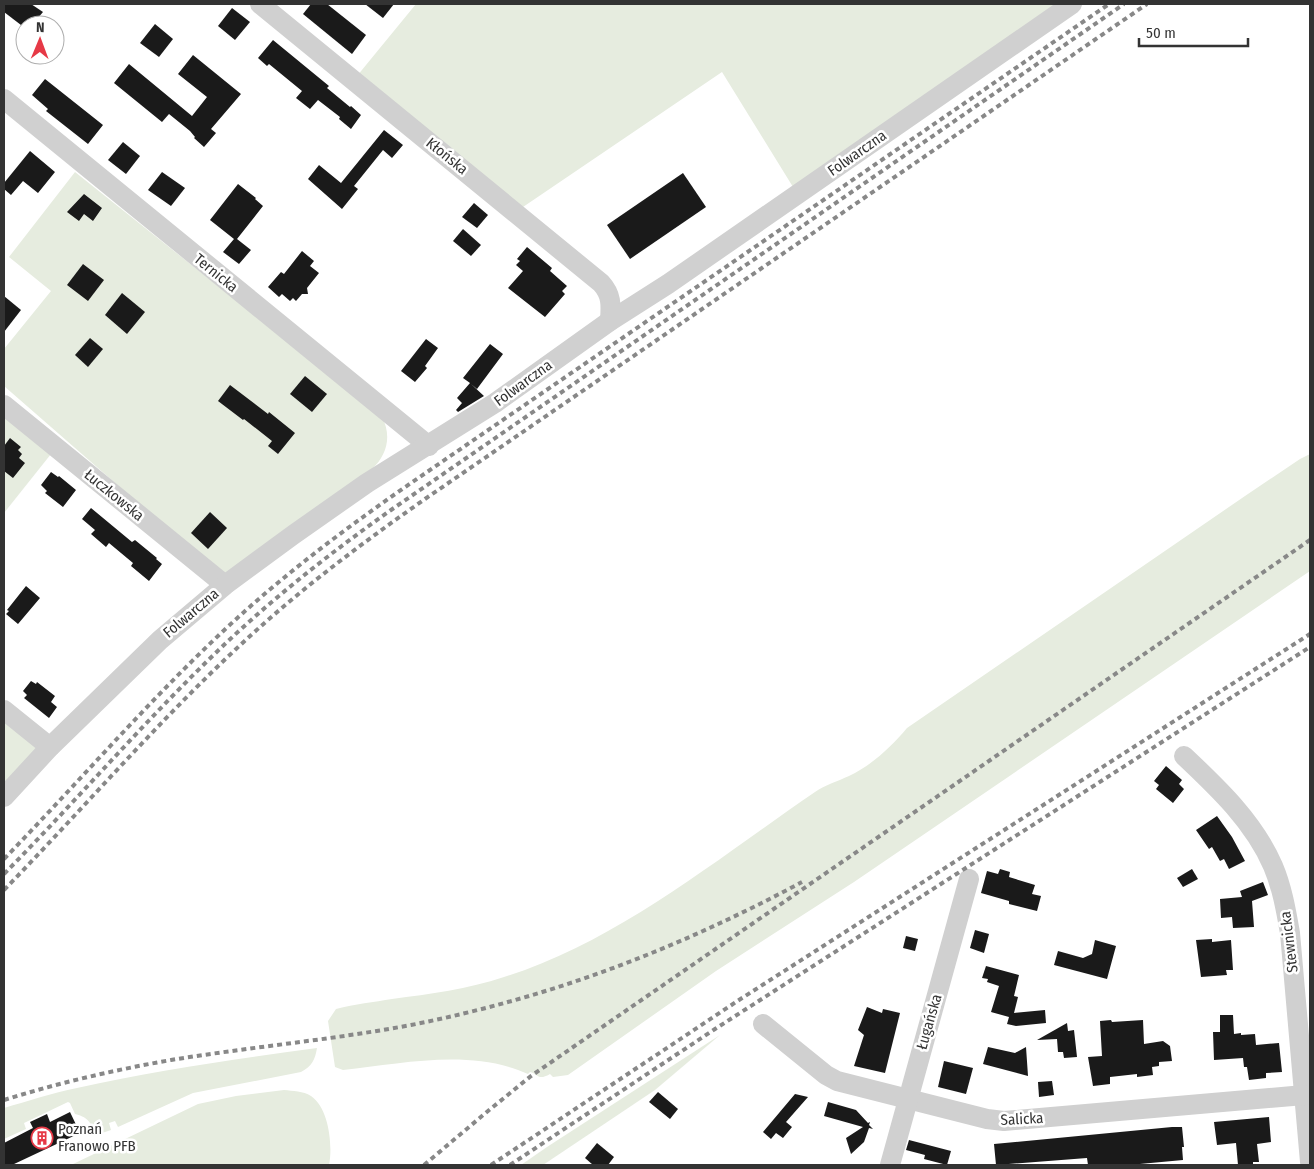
<svg xmlns="http://www.w3.org/2000/svg" width="1314" height="1169" font-family="'Fira Sans Condensed',sans-serif">
<rect width="100%" height="100%" fill="#fff"/>
<g fill="#e6ecdf">
<path d="M416,4H1056L793,187L722,72L523,207L357,76Z"/>
<path d="M75,172L382,417C392,436 387,455 372,469L230,574L216,571L4,386V349L51,291L9,257Z"/>
<path d="M4,416L51,454L4,513Z"/>
<path d="M1310,454V571L854,882L716,971L568,1075L553,1077L550,1074C538,1081 538,1074 530,1072L528,1074C470,1048 402,1064 343,1070L335,1067L328,1021L336,1009C355,1004 374,1002 392,999C430,994 468,989 504,977C617,942 718,858 815,792C825,785 838,781 849,776C872,765 891,747 907,728L1245,496L1300,459Z"/>
<path d="M4,720L38,746L4,791Z"/>
<path d="M720,1035L655,1090L543,1165H521L547,1147Z"/>
<path d="M317,1048C315,1060 312,1066 301,1072L193,1093L118,1127L115,1121L109,1123L111,1130L102,1133H98C88,1123 91,1118 75,1114L70,1103L68,1102L24,1123L26,1129L4,1139V1108C28,1101 52,1093 77,1088C156,1070 237,1059 317,1048Z"/>
<path d="M284,1090C293,1091 303,1091 311,1096C329,1108 333,1146 329,1165H71L198,1104L236,1096Z"/>
</g>
<g fill="#1a1a1a">
<path d="M4,4H31L43,12L32,25H21L4,12Z"/>
<path d="M311,4H327L366,35L352,54L303,14Z"/>
<path d="M365,4H394L383,18Z"/>
<path d="M232,8L250,22L235,40L218,26Z"/>
<path d="M155,24L173,39L159,57L140,43Z"/>
<path d="M273,40L329,86L327,88L350,107L351,106L361,115L351,129L339,119L340,117L318,100L310,109L296,98L302,91L269,64L267,66L258,58Z"/>
<path d="M193,55L241,94L211,129L216,133L204,147L194,138L195,137L190,131L169,114L162,122L114,83L129,64L192,116L207,97L178,74Z"/>
<path d="M45,79L103,125L88,144L46,111L48,109L32,95Z"/>
<path d="M384,130L403,145L392,158L383,150L354,186L358,189L342,209L308,179L319,165L341,183Z"/>
<path d="M123,142L140,156L126,174L108,160Z"/>
<path d="M30,151L55,172L38,193L23,181L11,195L4,189V183Z"/>
<path d="M162,172L185,188L171,206L148,190Z"/>
<path d="M683,173L706,207L630,259L607,225Z"/>
<path d="M238,184L256,198L255,199L263,206L237,239L251,250L239,264L223,252L234,239L210,220Z"/>
<path d="M84,194L102,208L93,221L84,214L79,221L67,212Z"/>
<path d="M474,203L488,215L477,228L462,217Z"/>
<path d="M463,229L481,245L471,256L453,241Z"/>
<path d="M527,247L552,268L550,271L567,286L562,291L565,294L545,317L508,288L523,271L516,265L520,261L517,259Z"/>
<path d="M302,251L314,261L310,266L319,273L307,288L308,294H302L296,301L293,298L290,301L282,294L279,297L268,287L281,272L284,274Z"/>
<path d="M83,264L104,280L88,301L67,285Z"/>
<path d="M122,293L145,312L127,334L105,315Z"/>
<path d="M4,296L21,310L4,332Z"/>
<path d="M90,338L103,349L88,367L75,355Z"/>
<path d="M426,339L438,348L425,366L427,368L415,382L401,371Z"/>
<path d="M490,344L503,354L477,389L471,384L484,396L458,412L456,410L462,403L457,398L470,383L463,378Z"/>
<path d="M305,376L327,394L312,412L290,394Z"/>
<path d="M230,385L268,414L269,412L295,433L278,454L268,446L272,441L244,419L243,420L218,401Z"/>
<path d="M10,438L21,447L18,450L22,454L19,458L25,463L13,478L4,471V446Z"/>
<path d="M51,472L58,477L59,476L76,490L63,507L45,493L47,491L41,485Z"/>
<path d="M91,508L132,542L135,540L157,558L156,559L162,564L149,581L131,566L133,563L109,543L106,547L91,534L95,530L82,519Z"/>
<path d="M210,512L227,528L208,549L191,533Z"/>
<path d="M26,586L40,598L18,624L6,614L9,611L7,610Z"/>
<path d="M31,681L36,684L37,682L55,696L51,702L57,707L49,718L24,698L27,695L23,691Z"/>
<path d="M1166,766L1182,780L1179,784L1184,789L1173,803L1156,789L1159,785L1154,781Z"/>
<path d="M1217,816L1232,837L1245,861L1229,869L1224,859L1220,861L1212,847L1209,849L1196,830Z"/>
<path d="M1000,869L1010,872L1009,877L1035,885L1032,894L1041,896L1037,911L1009,904V901L981,893L987,871L998,874Z"/>
<path d="M1192,869L1198,879L1183,887L1177,878Z"/>
<path d="M1263,882L1268,895L1252,901L1254,927L1233,928L1232,917L1221,918L1220,899L1242,897L1240,891Z"/>
<path d="M975,930L989,934L984,953L970,948Z"/>
<path d="M906,936L918,939L915,951L903,948Z"/>
<path d="M1212,939V942L1231,940L1233,970H1226L1227,975L1201,977L1196,940Z"/>
<path d="M1095,940L1116,946L1107,979L1054,965L1058,951L1083,958L1092,954Z"/>
<path d="M986,966L1019,975L1014,996L1018,997L1014,1013L1045,1010L1046,1023L1016,1026L1007,1024L1009,1017L991,1012L999,986L987,982L988,979L982,978Z"/>
<path d="M867,1007L882,1013L883,1009L900,1013L885,1073L854,1066L864,1035L858,1030Z"/>
<path d="M1220,1015H1233L1234,1034L1241,1033V1035L1255,1034L1256,1045L1279,1043L1282,1072L1266,1073V1078L1249,1080L1247,1067H1244L1243,1058L1214,1060L1213,1032H1220Z"/>
<path d="M1111,1020L1112,1022L1143,1020L1144,1044L1163,1041L1170,1046L1172,1061L1159,1062V1066L1152,1067L1153,1075L1137,1077V1074L1110,1077V1084L1093,1086L1088,1057L1102,1056L1100,1021Z"/>
<path d="M1067,1023L1068,1031L1074,1030L1077,1057L1064,1058L1063,1052H1058L1057,1039L1037,1040Z"/>
<path d="M988,1047L1015,1053L1026,1047L1028,1076L983,1064Z"/>
<path d="M944,1061L973,1068L966,1094L938,1087Z"/>
<path d="M1052,1081L1054,1095L1039,1097L1038,1082Z"/>
<path d="M658,1092L678,1109L670,1119L649,1102Z"/>
<path d="M795,1094L808,1097L786,1122L792,1127L783,1138L776,1133L771,1139L763,1132Z"/>
<path d="M828,1102L856,1110L868,1123L870,1122L869,1125L873,1129L869,1128L864,1142L851,1154L846,1138L863,1127L824,1116Z"/>
<path d="M70,1112L80,1133L12,1165H4V1143L33,1128L30,1122L47,1114L50,1122Z"/>
<path d="M1269,1117L1271,1142L1257,1144L1259,1162H1253V1165H1238L1236,1143L1217,1145L1214,1122Z"/>
<path d="M1172,1127H1182L1184,1147H1182L1183,1160L1129,1165H1088L1087,1158L996,1165L994,1144Z"/>
<path d="M909,1140L951,1151L947,1165L924,1159L925,1155L906,1150Z"/>
<path d="M597,1143L614,1157L608,1165H593L585,1158Z"/>
</g>
<g fill="none" stroke-linecap="round" stroke-linejoin="round">
<g stroke="#d0d0d0" stroke-width="20">
<path d="M260,4L601,283C612,295 611,305 610,321"/>
<path d="M4,99L429,446"/>
<path d="M4,405L225,585"/>
<path d="M4,710L50,747"/>
<path d="M1184,756C1218,788 1254,822 1273,866C1282,887 1286,910 1290,933L1310,1162"/>
<path d="M4,797L50,747L160,640L225,585L293,535L367,483L495,403L610,321L668,284L1072,4"/>
<path d="M763,1024L826,1075L837,1081L987,1119L1004,1121L1304,1095"/>
<path d="M890,1165L969,879"/>
</g>
<g stroke="#888" stroke-width="4" stroke-dasharray="5 4" stroke-linecap="butt">
<path d="M4,859C76,785 144,706 219,635C278,579 343,530 411,483L1109,4"/>
<path d="M4,874C79,798 149,716 226,643C278,594 333,551 391,510L1124,4"/>
<path d="M4,890C81,811 154,726 235,650C294,594 358,546 425,499L1147,4"/>
<path d="M4,1100C58,1083 114,1070 171,1060C250,1047 331,1040 411,1025C552,997 675,950 802,882"/>
<path d="M424,1165L488,1111L531,1076L1310,540"/>
<path d="M491,1165L739,1000L1310,634"/>
<path d="M510,1165L715,1029L1310,647"/>
</g>
</g>
<defs>
<g id="building-ring" transform="scale(1.125)"><circle r="9.5" fill="#fff" stroke="#e63946" stroke-width="1.5"/><path d="M-4-6H4V6H1V3H-1V6H-4ZM-2.5-4.3h1.7v1.8h-1.7ZM.8-4.3h1.7v1.8H.8ZM-2.5-1h1.7V.8h-1.7ZM.8-1h1.7V.8H.8Z" fill="#e63946"/></g>
</defs>
<g fill-rule="evenodd">
<use href="#building-ring" x="42" y="1138"/>
</g>
<g text-anchor="middle" dominant-baseline="central" stroke-width="5" stroke-linejoin="round" paint-order="stroke">
<g font-size="15" fill="#333" stroke="#fff">
<text transform="translate(857 153) rotate(-35)">Folwarczna</text>
<text transform="translate(447 156) rotate(39)">Kłońska</text>
<text transform="translate(216 273) rotate(39)">Ternicka</text>
<text transform="translate(523 383) rotate(-36)">Folwarczna</text>
<text transform="translate(114 495) rotate(39)">Łuczkowska</text>
<text transform="translate(191 613) rotate(-40)">Folwarczna</text>
<text transform="translate(1289 942) rotate(-97)">Stewnicka</text>
<text transform="translate(929 1022) rotate(-74)">Ługańska</text>
<text transform="translate(1022 1119) rotate(-3)">Salicka</text>
</g>
<g font-size="15" fill="#333" stroke="#fff" text-anchor="start">
<text x="58" y="1129">Poznań<tspan x="58" dy="17">Franowo PFB</tspan></text>
</g>
</g>
<rect width="1314" height="1169" fill="none" stroke="#333333" stroke-width="10"/>
<g transform="translate(40 40) rotate(1)"><circle r="24" fill="#ffffff" stroke="#adadad"/>
<path d="M0-4L9 19L0 12L-9 19Z" fill="#e63946"/>
<text y="-8" font-size="14" font-weight="bold" text-anchor="middle" fill="#333333">N</text>
</g>
<path d="M1139 38v8h109v-8" fill="none" stroke="#333333" stroke-width="2.5"/>
<text x="1146" y="38" font-size="15" fill="#333333" stroke="#ffffff" stroke-width="4" paint-order="stroke">50 m</text>
</svg>
